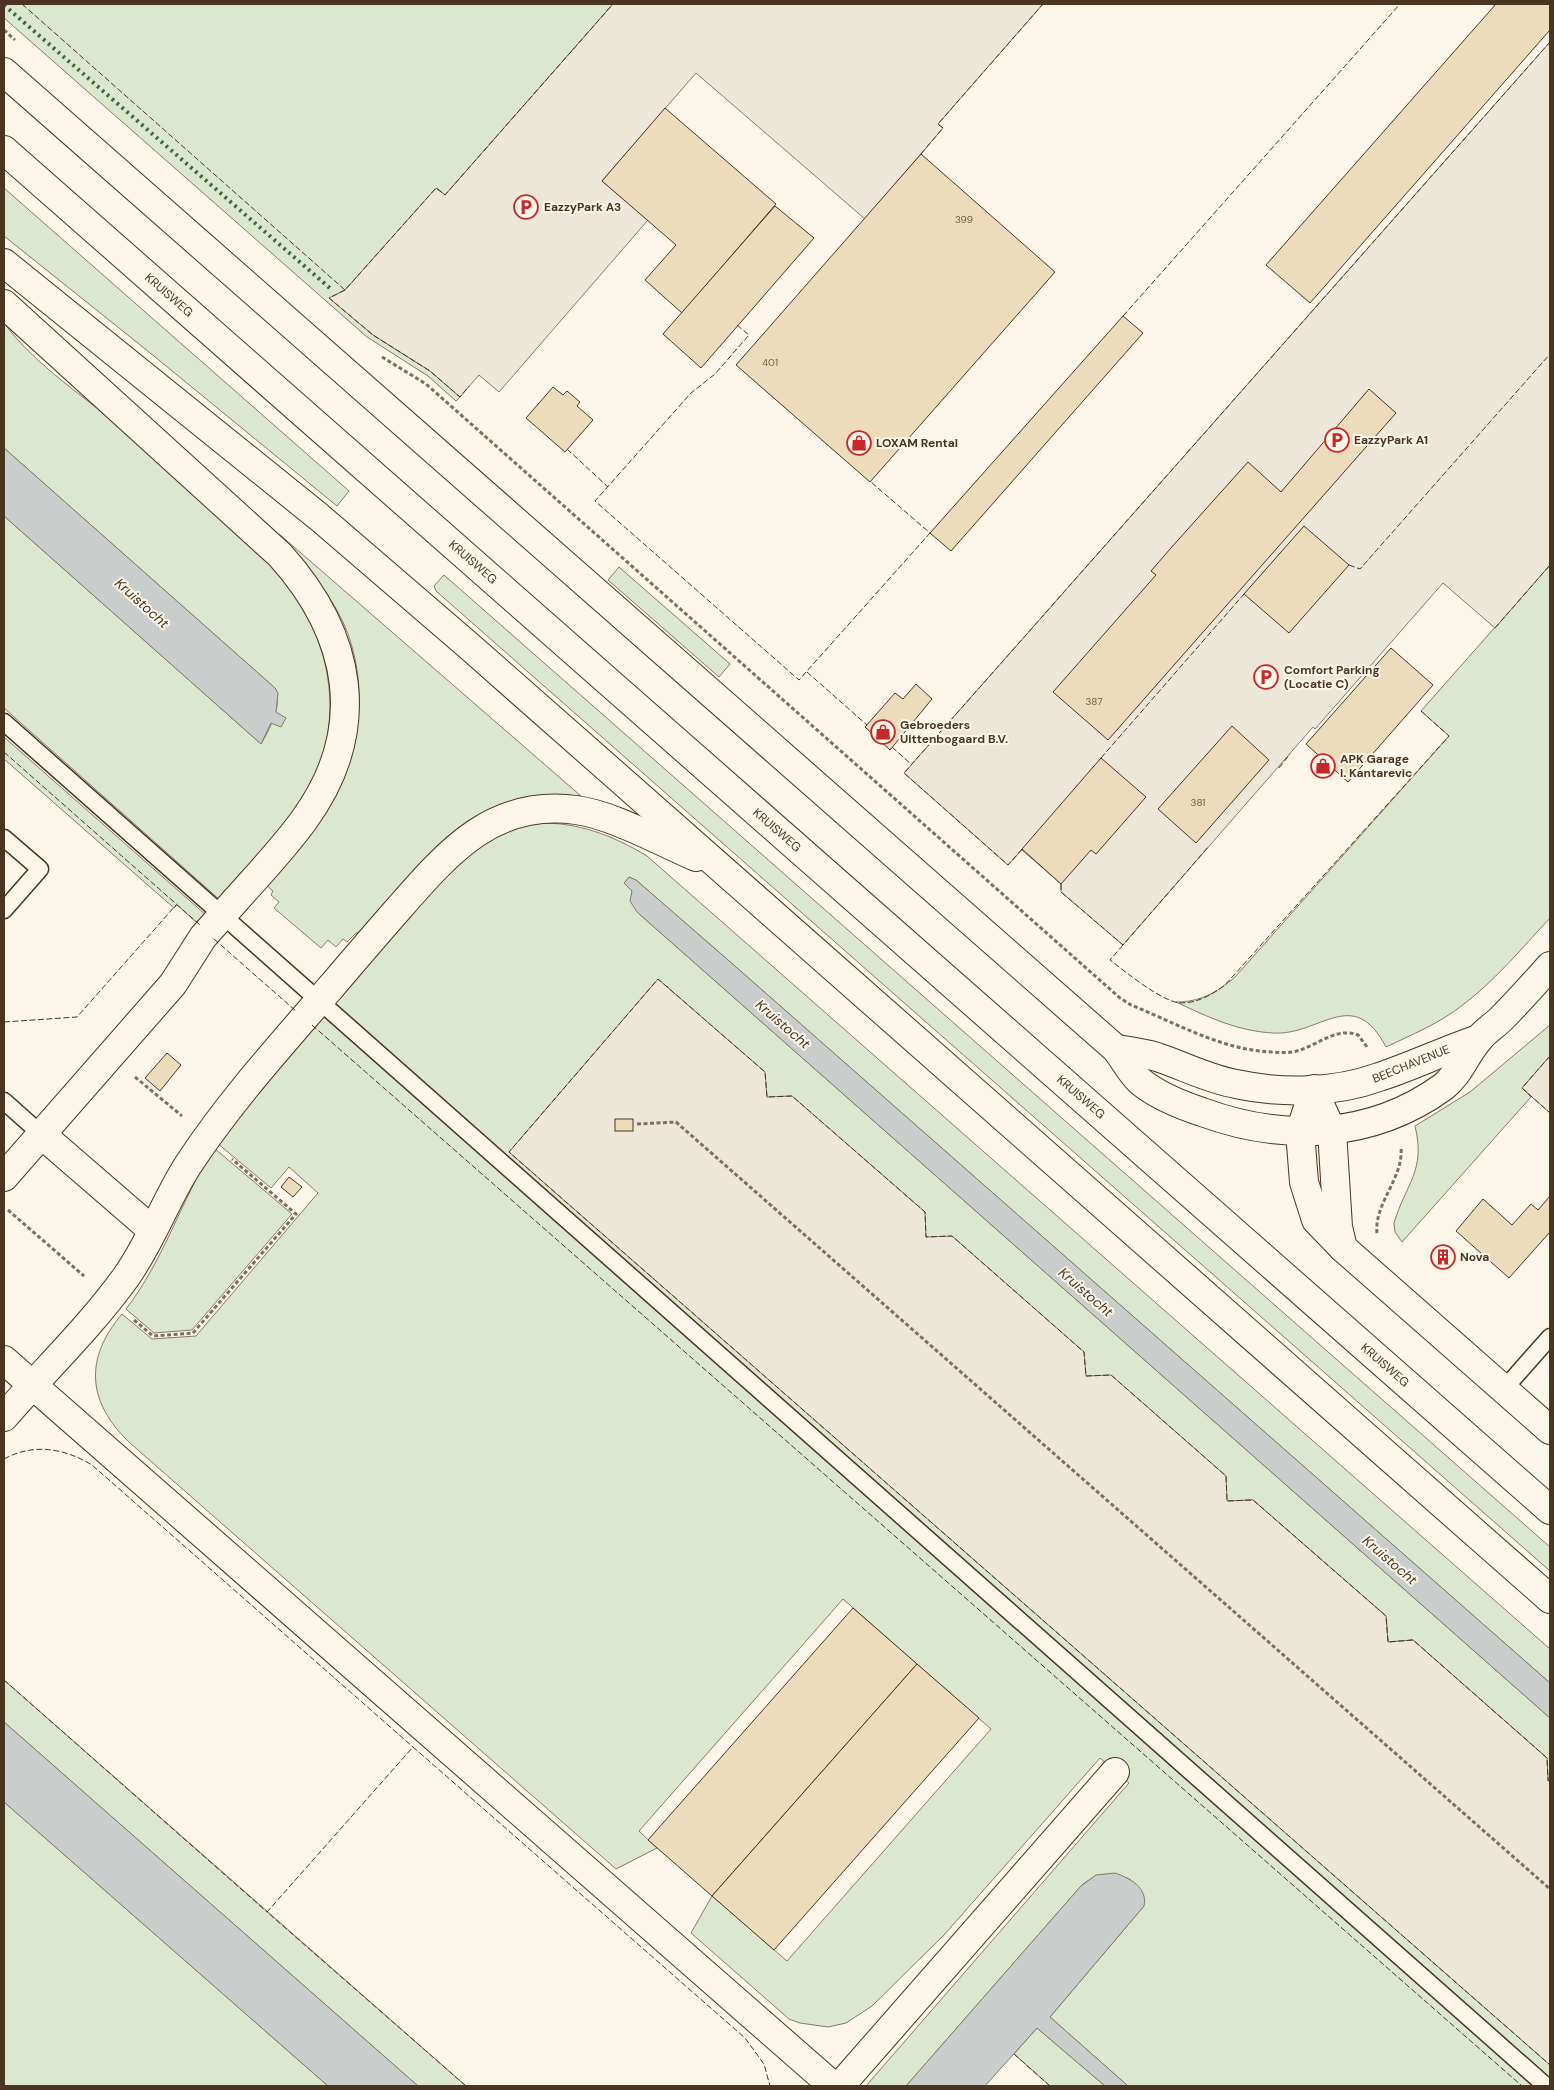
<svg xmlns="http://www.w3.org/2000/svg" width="1554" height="2090" font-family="'DM Sans',sans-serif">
<rect width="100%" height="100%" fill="#fbf6e9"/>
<g fill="#dce7d0" stroke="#887966">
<path d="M4,4H613L445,195L437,188L345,290L330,298L373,335L430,371L460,397L456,401L428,376L367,337L4,18Z"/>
<path d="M4,188L349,491L337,506L149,352L4,236Z"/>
<path d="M4,323C37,367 86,398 128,432C155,454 179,477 204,500C224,518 245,534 263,553C322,615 352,704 311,784C288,828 252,863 220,900L4,708V516L261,744C269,730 283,705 275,688L4,448Z"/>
<path d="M279,534L581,796C468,786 435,851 368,926L355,934L347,942L343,939L336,947L328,940L321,948L274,908L279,902L271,895L273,891L266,885C286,861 309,838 326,812C363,755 371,677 340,616C324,585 301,560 279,534Z"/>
<path d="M1550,565V918C1521,949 1494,982 1460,1007C1438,1024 1411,1035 1386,1047C1353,984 1320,1036 1273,1033C1237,1031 1208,1017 1176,1002C1200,1002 1216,993 1235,977L1449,736L1421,711Z"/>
<path d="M619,567L730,664L719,677L608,580Z"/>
<path d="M444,575L1550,1547V1571L436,591L434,586Z"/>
<path d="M4,737L206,915L196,922L177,905L174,908L4,759Z"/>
<path d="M537,823C578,822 612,835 647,856L1550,1649V1683L728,960L636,880L629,877L625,884L632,891L637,912L1550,1718V1780L1548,1781L1547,1758L1413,1640L1388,1642L1386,1616L1253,1500L1227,1501L767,1097L667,986L1550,2060V2086H1128L1050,2017L1144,1906L1131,1880C1113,1871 1096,1872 1081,1886L906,2086H866L1129,1783L1100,1758L944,1935L872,2006L846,2023L828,2027L800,2023L789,2019L691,1933L712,1896L787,1961L991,1729L843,1599L639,1831L657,1848L616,1869L130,1443C87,1402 84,1359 122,1314L152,1339L196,1336L318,1193L289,1167L271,1188L217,1143L234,1119L457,862C483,844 505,828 537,823Z"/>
<path d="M1550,1025V1056L1522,1088L1531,1097L1402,1242L1395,1232L1394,1223C1406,1183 1426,1171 1415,1126L1470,1092Z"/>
<path d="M214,1148L292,1214L192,1330L154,1333L126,1309C164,1260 181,1200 214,1148Z"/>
<path d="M4,1680L466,2086H418L4,1722Z"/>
<path d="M4,1802L328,2086H4Z"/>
<path d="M1037,2028L1105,2086H1050L1014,2054Z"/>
</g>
<g fill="#ede7d9" stroke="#887966">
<path d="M613,4H1043L938,124L943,128L865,219L696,73L602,181L648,220L499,392L479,375L460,397L430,371L373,335L329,298L345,290L436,188L445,195Z"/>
<path d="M1550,42V565L1495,628L1443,583L1315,729L1313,727L1123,945L1061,892V884L1022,850L1008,865L904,773Z"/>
<path d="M658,979L765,1072L767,1097L792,1096L925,1212L926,1237L952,1236L1084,1352L1086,1376L1111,1375L1226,1476L1227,1501L1253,1500L1386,1616L1388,1642L1413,1640L1547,1758L1548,1780H1550V2065L509,1152Z"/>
<path d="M1550,1056V1113L1522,1088Z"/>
</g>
<g fill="#c9cecd" stroke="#887966">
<path d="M4,448L275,688L278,693L276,712L286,718L281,727L271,723L261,744L4,516Z"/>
<path d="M629,877L636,880L728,960L1550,1683V1718L637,912L630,901L632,891L624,883Z"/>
<path d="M4,1722L418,2086H328L4,1802Z"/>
<path d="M1115,1873C1129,1878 1148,1887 1144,1906L1050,2017L1128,2086H1105L1037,2028L985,2086H906L1081,1886L1096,1875Z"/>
</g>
<g fill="#ecdcbc" stroke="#4a3520">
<path d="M1496,4H1550V30L1310,303L1266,265Z"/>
<path d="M665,108L776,204L682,313L645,280L676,245L602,181Z"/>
<path d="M921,154L1055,272L870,482L736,365Z"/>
<path d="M775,206L814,238L701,368L663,334Z"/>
<path d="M1123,316L1143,333L951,551L930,533Z"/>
<path d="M553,387L563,395L567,391L580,402L577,406L593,420L565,452L526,418Z"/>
<path d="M1369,389L1396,413L1108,740L1053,692L1156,575L1151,571L1170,549L1248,462L1281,492Z"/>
<path d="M1304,526L1349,565L1289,633L1244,594Z"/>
<path d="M1391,648L1433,685L1348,782L1306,744Z"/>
<path d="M916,684L932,699L890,750L865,727L895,693L903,699Z"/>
<path d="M1232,726L1269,760L1196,843L1158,809Z"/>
<path d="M1101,758L1146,797L1096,854L1091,850L1061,884L1022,849Z"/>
<path d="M167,1053L181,1065L160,1091L145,1078Z"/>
<rect x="615" y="1119" width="18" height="12"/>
<path d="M289,1177L302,1187L293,1197L281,1187Z"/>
<path d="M1550,1196V1232L1509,1278L1456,1231L1483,1199L1512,1225L1531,1204L1538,1210Z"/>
<path d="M1442,1248L1448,1254L1443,1260L1437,1254Z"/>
<path d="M853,1608L917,1664L712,1896L648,1840Z"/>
<path d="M917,1664L979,1718L774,1950L712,1896Z"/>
</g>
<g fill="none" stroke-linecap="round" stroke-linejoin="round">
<g stroke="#4a3520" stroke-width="19">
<g id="lane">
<path d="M4,722L1546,2086"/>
<path d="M4,838L40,869L4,910"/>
<path d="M4,1101L41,1134"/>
<path d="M1504,1389L1550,1337"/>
</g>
</g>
<g stroke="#4a3520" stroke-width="30">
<g id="street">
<path d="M1314,1089L1300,1132L1304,1182L1316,1220L1343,1248L1550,1430"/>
<path d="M1321,1107L1332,1131L1338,1227L1343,1248"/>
<path d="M41,1134L152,1230"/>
<path d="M4,1177L173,984L203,937L235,901"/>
<path d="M4,1360L833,2086"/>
<path d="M4,1417C44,1371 90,1327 126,1277C151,1242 165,1201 188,1165C230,1101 281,1045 331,987"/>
<path d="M840,2086L1115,1772"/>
</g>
</g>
<g stroke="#4a3520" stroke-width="30">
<g id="secondary">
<path d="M4,72L1116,1049C1124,1059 1131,1074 1141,1082C1158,1096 1181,1105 1202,1112C1284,1142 1371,1139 1443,1087C1460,1074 1465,1055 1479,1039C1485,1031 1494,1026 1501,1019C1518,1002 1534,984 1550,966"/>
<path d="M1116,1049C1129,1051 1144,1053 1157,1057C1184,1066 1208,1079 1236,1084C1282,1094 1335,1093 1379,1077C1413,1066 1445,1050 1479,1039"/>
</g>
</g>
<g stroke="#4a3520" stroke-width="30">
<g id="highway">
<path d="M4,150L1550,1510"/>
<path d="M4,263L319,517L469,646L1550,1599"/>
<path d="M4,304L280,555C352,635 370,729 304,820C283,849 258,875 235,901"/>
<path d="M331,987C354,960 377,933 400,907C449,851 494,799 576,810C613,815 661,842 696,857"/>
</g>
</g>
<g stroke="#7f6f5c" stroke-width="3" stroke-dasharray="4 2.5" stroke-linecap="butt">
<path d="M4,30L15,40"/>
<path d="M382,357L426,384L1120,998L1131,1005C1176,1023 1224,1051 1273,1052C1282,1053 1291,1053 1300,1050C1319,1044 1337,1027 1358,1035L1367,1047"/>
<path d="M135,1077L182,1116"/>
<path d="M637,1124L676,1122L1550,1889"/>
<path d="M8,1210L84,1276"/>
<path d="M1377,1233C1374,1203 1404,1178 1401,1147"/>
<path d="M134,1320L153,1336L193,1333L296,1214L232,1159"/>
</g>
<use href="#lane" stroke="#fbf6e9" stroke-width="16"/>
<use href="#street" stroke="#fbf6e9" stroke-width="28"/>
<use href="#secondary" stroke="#fbf6e9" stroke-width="28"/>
<use href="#highway" stroke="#fbf6e9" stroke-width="28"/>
<path stroke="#436837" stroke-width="4" stroke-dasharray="2.5 4" stroke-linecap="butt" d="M4,5L332,290"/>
<g stroke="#4a3520" stroke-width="1" stroke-dasharray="6 2.5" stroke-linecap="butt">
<path d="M22,4L345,290L436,188L445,195L613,4"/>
<path d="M921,154L943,128L938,124L1043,4"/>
<path d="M345,290L329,298L373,335L430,371L460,397L469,386"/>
<path d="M1123,316L1400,4"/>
<path d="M737,325L749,335L715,374L691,393L595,501L799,680L930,533L871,482"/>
<path d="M567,449L608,487"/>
<path d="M1349,565L1360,569L1550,354"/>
<path d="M1495,628L1550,565"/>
<path d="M807,672L867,725"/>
<path d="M892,747L912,765"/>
<path d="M4,752L200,925"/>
<path d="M1101,758L1244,594"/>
<path d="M1279,768L1290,754"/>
<path d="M1022,849L1008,865L904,773L1550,42"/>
<path d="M1061,884V892L1123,945L1209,846"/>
<path d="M214,939L297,1012"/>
<path d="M1123,945L1110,960C1127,973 1155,996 1175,1002C1193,1006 1212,995 1225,985L1449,736L1421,711"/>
<path d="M4,1022L77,1017L176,905"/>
<path d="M312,1025L1522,2086"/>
<path d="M1550,1056L1522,1088L1550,1113"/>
<path d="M4,1459C33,1443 64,1448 92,1465L413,1747"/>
<path d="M4,1680L267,1912"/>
<path d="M1550,1780L1548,1781L1547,1758L1413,1640L1388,1642L1386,1616L1253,1500L1227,1501L1226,1476L1111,1375L1086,1376L1084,1352L952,1236L926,1237L925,1212L792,1096L767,1097L765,1072L658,979L509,1152L1550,2065"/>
<path d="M1014,2054L1050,2086"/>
<path d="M466,2086L267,1912L413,1747L745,2038L764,2064L770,2086"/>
</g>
</g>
<defs>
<g id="parking-ring" transform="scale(1.25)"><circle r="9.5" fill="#fbf6e9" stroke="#c62828" stroke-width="1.5"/><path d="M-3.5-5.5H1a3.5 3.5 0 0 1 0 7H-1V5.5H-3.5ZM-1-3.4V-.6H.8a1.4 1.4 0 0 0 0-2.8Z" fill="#c62828"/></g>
<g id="shop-ring" transform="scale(1.25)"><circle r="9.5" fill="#fbf6e9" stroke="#c62828" stroke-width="1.5"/><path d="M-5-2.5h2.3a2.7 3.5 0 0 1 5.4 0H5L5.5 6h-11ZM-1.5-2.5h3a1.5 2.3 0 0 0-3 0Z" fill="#c62828"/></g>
<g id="building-ring" transform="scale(1.25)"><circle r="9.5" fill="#fbf6e9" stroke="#c62828" stroke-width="1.5"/><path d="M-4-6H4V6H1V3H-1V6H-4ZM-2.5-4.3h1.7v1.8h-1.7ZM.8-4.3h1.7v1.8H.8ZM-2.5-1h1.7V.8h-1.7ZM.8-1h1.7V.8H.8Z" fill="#c62828"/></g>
</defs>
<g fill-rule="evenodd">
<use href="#parking-ring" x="526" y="207"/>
<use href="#parking-ring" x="1337" y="440"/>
<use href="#shop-ring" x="859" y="443"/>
<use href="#parking-ring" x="1266" y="677"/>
<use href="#shop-ring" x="883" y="732"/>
<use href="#shop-ring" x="1323" y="766"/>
<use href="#building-ring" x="1443" y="1257"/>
</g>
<g text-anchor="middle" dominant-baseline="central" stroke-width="4" stroke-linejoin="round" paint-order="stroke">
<g font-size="10" fill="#725f47">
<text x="964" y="219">399</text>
<text x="770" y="362">401</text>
<text x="1094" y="701">387</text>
<text x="1198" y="802">381</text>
</g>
<g font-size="12" font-weight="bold" fill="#4a3520" stroke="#fbf6e9" text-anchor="start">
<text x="544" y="207">EazzyPark A3</text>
<text x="1354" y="440">EazzyPark A1</text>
<text x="876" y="443">LOXAM Rental</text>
<text x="1284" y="670">Comfort Parking<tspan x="1284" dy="14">(Locatie C)</tspan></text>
<text x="900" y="725">Gebroeders<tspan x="900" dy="14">Uittenbogaard B.V.</tspan></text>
<text x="1340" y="759">APK Garage<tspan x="1340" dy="14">I. Kantarevic</tspan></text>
<text x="1460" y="1257">Nova</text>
</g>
<g font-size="12" fill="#4a3520" stroke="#fbf6e9">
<text transform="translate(169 295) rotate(41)">KRUISWEG</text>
<text transform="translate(473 562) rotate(41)">KRUISWEG</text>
<text transform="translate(777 830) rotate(41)">KRUISWEG</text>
<text transform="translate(1411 1064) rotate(-22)">BEECHAVENUE</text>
<text transform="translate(1081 1097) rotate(41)">KRUISWEG</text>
<text transform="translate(1385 1365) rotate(41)">KRUISWEG</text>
</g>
<g font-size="14" font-style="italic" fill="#4a3520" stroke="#fbf6e9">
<text transform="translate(142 603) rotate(42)">Kruistocht</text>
<text transform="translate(783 1024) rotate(41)">Kruistocht</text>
<text transform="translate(1086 1292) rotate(41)">Kruistocht</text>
<text transform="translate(1390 1560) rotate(41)">Kruistocht</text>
</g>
</g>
<rect width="1554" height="2090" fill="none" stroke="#4a3520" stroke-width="10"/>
</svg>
